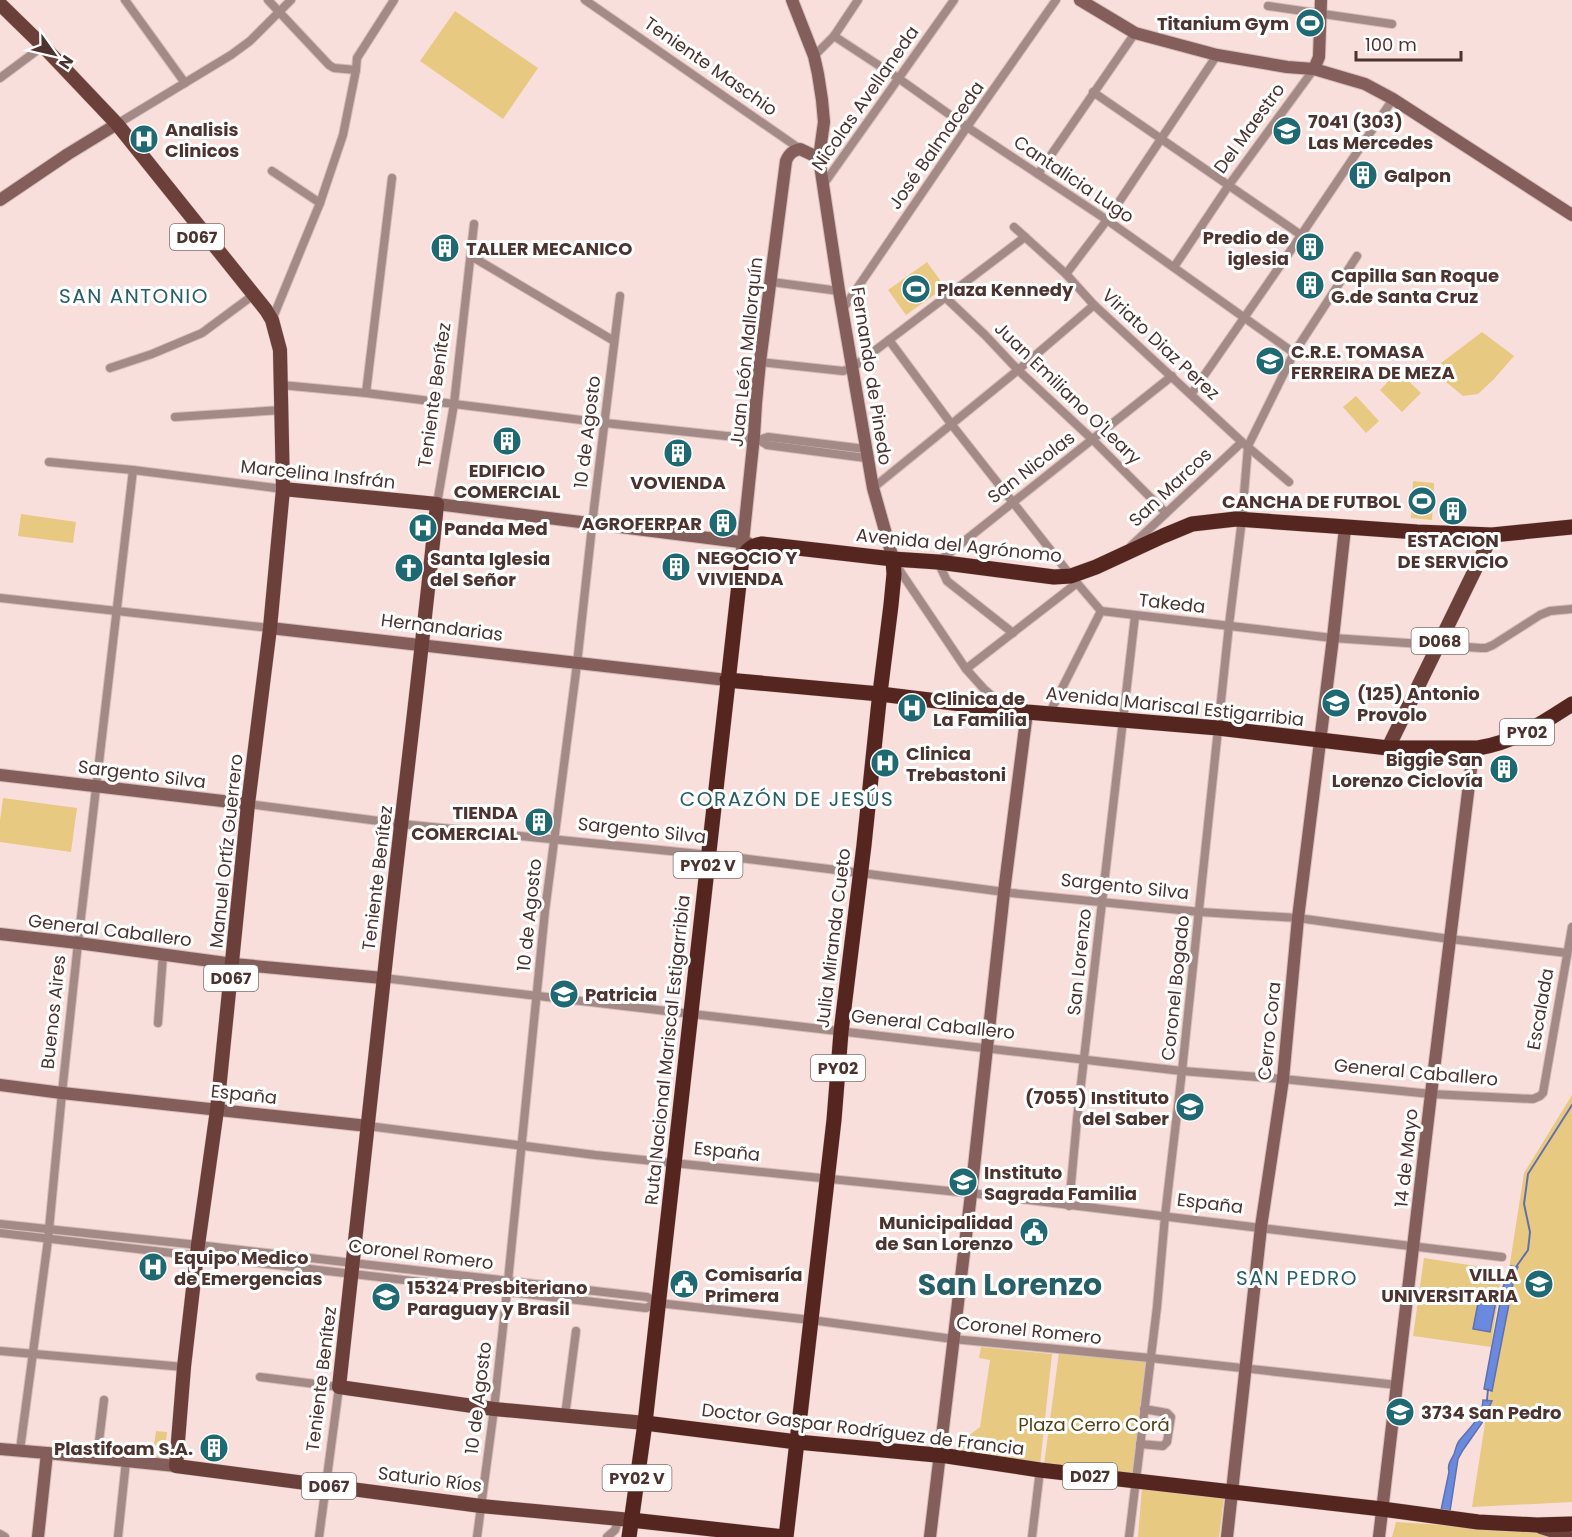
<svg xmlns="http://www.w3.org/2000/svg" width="1572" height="1537" font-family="Poppins,sans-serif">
<rect width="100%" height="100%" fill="#f9dfdb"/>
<g fill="#e8c982">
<path d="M455,11L538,68L503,119L420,61Z"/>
<path d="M927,262L945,287L906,315L888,290Z"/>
<path d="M1482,332L1514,356L1494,379L1478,394L1463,396L1439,376L1441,363Z"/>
<path d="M1398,371L1421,393L1402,412L1380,390Z"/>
<path d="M1356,396L1379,421L1366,433L1343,407Z"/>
<path d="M1413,481L1434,483L1432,520L1411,518Z"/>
<path d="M21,514L76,522L73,543L18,536Z"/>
<path d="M3,798L77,808L71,852L0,842V821Z"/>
<path d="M1572,1095V1502L1472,1507L1524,1173Z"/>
<path d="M1424,1258L1502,1270L1491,1347L1413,1336Z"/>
<path d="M981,1347L1052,1354L1040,1465L953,1455L955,1446L980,1427L990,1360L979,1358Z"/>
<path d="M1059,1352L1146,1361L1132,1476L1044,1465Z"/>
<path d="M156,1431L167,1432L164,1461L152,1459Z"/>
<path d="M1142,1487L1224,1498L1219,1537H1138Z"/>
<path d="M1396,1522L1537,1531L1555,1537H1392Z"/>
</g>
<g fill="#6a8adf" stroke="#6170aa" stroke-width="1.5">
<path d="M1511,1266L1518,1267L1515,1273L1492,1391L1484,1389L1503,1287Z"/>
<path d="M1479,1298L1496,1301L1490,1332L1473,1329Z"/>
<path d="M1483,1400L1492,1401L1482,1423L1463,1450L1458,1459L1450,1511L1441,1510L1449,1472C1447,1464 1451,1461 1454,1454C1456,1449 1456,1445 1459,1441C1470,1427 1482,1419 1483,1400Z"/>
</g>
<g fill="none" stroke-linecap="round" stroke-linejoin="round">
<g stroke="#6170aa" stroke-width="2">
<path d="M1516,1267L1528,1250L1530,1232L1524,1204L1528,1174L1572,1105"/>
<path d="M1487,1401L1488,1389"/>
</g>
<g stroke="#d6bdb9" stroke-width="10">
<g id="street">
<path d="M125,0L185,83"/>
<path d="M268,0L329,65L334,68L356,70"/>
<path d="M585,0L800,149"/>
<path d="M1268,6L1392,24"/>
<path d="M834,36L898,78L967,127L1107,220L1294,353"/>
<path d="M814,56L834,36L858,0"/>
<path d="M0,78L43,46"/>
<path d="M1093,92L1301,235"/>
<path d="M117,124L231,55L250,41L291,0"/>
<path d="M272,171L320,203"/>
<path d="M1038,174L1135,33"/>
<path d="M823,185L954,0"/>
<path d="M1014,227L1066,274L1094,305L1242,442L1289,482"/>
<path d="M471,256L614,341"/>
<path d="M1174,267L1229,185L1314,69"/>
<path d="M1066,274L1107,220L1217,55"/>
<path d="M772,282L839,291"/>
<path d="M946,298L985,335L1018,370L1093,440L1166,513"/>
<path d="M843,309L967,127L1056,0"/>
<path d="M272,320L320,203L343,135L356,70L357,58L394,0"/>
<path d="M889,340L952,425L1071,576L1101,611L1333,638L1481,648H1486L1493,645L1540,615L1550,611L1572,609"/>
<path d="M760,362L843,371L852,368L1025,237"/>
<path d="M110,368L152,354L202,333L248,299"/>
<path d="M281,385L366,393L605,423L754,439L759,440L767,445L866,458"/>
<path d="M366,393L392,178"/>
<path d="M1192,393L1291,250L1393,99"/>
<path d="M175,417L282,410"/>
<path d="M759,440L768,437L865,449"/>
<path d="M49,462L133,470L283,489"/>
<path d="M873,488L1018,370L1094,305"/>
<path d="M437,504L454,404L474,224"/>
<path d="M1131,546L1242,442"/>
<path d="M896,565L966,669L984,689L992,696L1012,706"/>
<path d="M0,598L270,628"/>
<path d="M1013,633L947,581L938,562L1172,376"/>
<path d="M966,669L1077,583"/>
<path d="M1049,714L1101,611"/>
<path d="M248,804L402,824L740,858L861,873L1012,893L1200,912L1298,918L1450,939L1567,953"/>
<path d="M383,978L1182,1071L1283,1079L1431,1094L1533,1099L1540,1096L1543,1093L1572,927"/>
<path d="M158,1023L163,955"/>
<path d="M368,1126L595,1155L978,1194L1502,1257"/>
<path d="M1069,1206L1077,1119L1135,616"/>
<path d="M0,1224L198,1245L647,1297L658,1303L811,1320L953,1339L1150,1358L1397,1385"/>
<path d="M0,1233L646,1308L658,1303"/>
<path d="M0,1351L184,1367"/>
<path d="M260,1377L339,1387L319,1537"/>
<path d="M565,1416L576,1331"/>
<path d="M1140,1444L1163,1446L1167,1442L1171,1417L1167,1413L1144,1409"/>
<path d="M20,1450L48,1240L62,1093L78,943L133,470"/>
<path d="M97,1458L104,1400"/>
<path d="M0,1534L5,1537"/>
<path d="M118,1537L126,1461"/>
<path d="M477,1537L494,1409L507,1291L545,911L577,664L594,508L620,296"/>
<path d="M607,1537L615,1530L619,1519"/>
<path d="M1032,1537L1040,1470"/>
<path d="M1129,1537L1157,1307L1165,1216L1182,1071L1229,625L1242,519L1248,446L1294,353L1357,256"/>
</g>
</g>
<g stroke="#d6bdb9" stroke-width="14">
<g id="secondary">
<path d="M792,0L814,56L818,74L822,100L824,122L819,158L839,291L873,488L893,559"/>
<path d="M1080,0L1135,33L1217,55L1287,67L1314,69L1365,84L1393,99L1572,215"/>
<path d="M1314,69L1319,57L1321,0"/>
<path d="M0,200L68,154L117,124"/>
<path d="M437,504L748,543"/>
<path d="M741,561L754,436L756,403L760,362L786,161C789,154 792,151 800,149L819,158"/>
<path d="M270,628L727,680"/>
<path d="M0,775L248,804"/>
<path d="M0,934L78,943L233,964L383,978"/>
<path d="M0,1085L62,1093L368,1126"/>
<path d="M0,1449L47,1453L176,1466"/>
<path d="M38,1537L47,1453"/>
<path d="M930,1537L971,1194L1004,892L1027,712"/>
<path d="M1227,1537L1261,1227L1283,1079L1298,918L1333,638L1345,528"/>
<path d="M1379,1537L1431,1094L1471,768L1478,748"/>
</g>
</g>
<g stroke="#d6bdb9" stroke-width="15">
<g id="primary">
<path d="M0,4L43,46L117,124L266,310L272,320L280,350L283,489L270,628L248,804L217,1110L198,1245L184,1367L176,1466L481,1506L631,1520"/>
<path d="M283,489L437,504C421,662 401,819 384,977C368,1114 355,1250 339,1387L494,1409L645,1423"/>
<path d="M1388,748L1492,535"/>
<path d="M1541,1527L1560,1533L1567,1537"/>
</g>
</g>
<g stroke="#d6bdb9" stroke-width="16">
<g id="highway">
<path d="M727,680L880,694L1027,712L1218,728L1388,748H1478C1515,742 1541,724 1572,704"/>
<path d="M645,1423L797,1442L947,1456L1040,1470L1382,1509L1478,1522L1537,1525L1572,1524"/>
<path d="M631,1520L784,1537"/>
<path d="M629,1537L645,1423L741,566C743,553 749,546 762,544L893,559L938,562L1054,577L1071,576L1096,567L1163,536L1192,524L1236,519L1417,532L1492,535L1572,527"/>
<path d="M786,1537L834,1120L841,1032L864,845L879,701L891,605L894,574L893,559"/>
</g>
</g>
<use href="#street" stroke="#a48a86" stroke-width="8"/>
<use href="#secondary" stroke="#835e5a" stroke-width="12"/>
<use href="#primary" stroke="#6b3f3a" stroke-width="14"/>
<use href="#highway" stroke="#552520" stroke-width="15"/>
</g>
<defs>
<g id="stadium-disc" transform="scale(1.5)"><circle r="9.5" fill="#1e6972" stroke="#fff"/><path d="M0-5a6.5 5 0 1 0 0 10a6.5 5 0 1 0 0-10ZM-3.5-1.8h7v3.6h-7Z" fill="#fff"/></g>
<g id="school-disc" transform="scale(1.5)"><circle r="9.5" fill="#1e6972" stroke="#fff"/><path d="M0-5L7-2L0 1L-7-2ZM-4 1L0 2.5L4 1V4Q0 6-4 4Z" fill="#fff"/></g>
<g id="hospital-disc" transform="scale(1.5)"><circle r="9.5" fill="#1e6972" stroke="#fff"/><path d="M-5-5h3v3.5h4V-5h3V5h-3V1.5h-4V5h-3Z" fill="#fff"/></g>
<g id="building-disc" transform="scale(1.5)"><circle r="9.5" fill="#1e6972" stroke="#fff"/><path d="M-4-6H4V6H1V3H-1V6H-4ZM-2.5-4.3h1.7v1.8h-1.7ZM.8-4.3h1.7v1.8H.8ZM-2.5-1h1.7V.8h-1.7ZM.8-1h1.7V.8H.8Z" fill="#fff"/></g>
<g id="church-disc" transform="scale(1.5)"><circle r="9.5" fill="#1e6972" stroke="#fff"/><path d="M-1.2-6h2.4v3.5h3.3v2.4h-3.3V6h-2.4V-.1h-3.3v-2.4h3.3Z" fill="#fff"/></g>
<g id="university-disc" transform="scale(1.5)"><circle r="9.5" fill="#1e6972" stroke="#fff"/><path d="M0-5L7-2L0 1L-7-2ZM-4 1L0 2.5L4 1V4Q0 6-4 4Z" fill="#fff"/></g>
<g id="civic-disc" transform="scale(1.5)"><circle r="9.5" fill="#1e6972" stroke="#fff"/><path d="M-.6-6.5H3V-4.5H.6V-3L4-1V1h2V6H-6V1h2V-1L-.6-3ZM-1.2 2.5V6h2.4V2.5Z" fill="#fff"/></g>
</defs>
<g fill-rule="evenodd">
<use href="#stadium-disc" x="1310" y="23"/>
<use href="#school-disc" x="1287" y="131"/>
<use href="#hospital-disc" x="144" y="139"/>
<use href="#building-disc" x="1363" y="175"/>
<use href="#building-disc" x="1310" y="247"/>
<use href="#building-disc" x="445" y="248"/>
<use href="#building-disc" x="1310" y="285"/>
<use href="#stadium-disc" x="916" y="289"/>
<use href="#school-disc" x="1270" y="361"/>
<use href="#building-disc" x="507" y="441"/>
<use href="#building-disc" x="678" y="453"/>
<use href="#stadium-disc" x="1422" y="501"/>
<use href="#building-disc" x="1453" y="511"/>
<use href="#building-disc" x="723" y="523"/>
<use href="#hospital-disc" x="423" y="528"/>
<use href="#building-disc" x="676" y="567"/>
<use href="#church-disc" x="409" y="568"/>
<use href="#school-disc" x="1336" y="703"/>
<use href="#hospital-disc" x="912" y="708"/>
<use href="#hospital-disc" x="885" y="763"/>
<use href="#building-disc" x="1504" y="769"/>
<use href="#building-disc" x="539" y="822"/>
<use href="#school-disc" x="564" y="994"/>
<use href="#school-disc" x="1190" y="1107"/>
<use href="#university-disc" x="963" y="1182"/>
<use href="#civic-disc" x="1034" y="1232"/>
<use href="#hospital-disc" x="153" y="1267"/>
<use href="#civic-disc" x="684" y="1284"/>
<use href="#university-disc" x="1539" y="1284"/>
<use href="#school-disc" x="386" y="1297"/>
<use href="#school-disc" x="1400" y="1412"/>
<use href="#building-disc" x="214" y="1448"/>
</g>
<g text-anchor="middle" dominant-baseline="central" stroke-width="6" stroke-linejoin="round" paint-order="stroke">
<g fill="#fff" stroke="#82706e" stroke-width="1.5">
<rect x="170" y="224" width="54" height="26" rx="4.5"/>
<rect x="1411.5" y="628" width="57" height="26" rx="4.5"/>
<rect x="1500" y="719" width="54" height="26" rx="4.5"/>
<rect x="673.5" y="852" width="69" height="26" rx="4.5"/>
<rect x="204" y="965" width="54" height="26" rx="4.5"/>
<rect x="811" y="1055" width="54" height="26" rx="4.5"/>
<rect x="1063" y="1463" width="54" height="26" rx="4.5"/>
<rect x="602.5" y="1465" width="69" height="26" rx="4.5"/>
<rect x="302" y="1473" width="54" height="26" rx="4.5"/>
</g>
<g font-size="16" font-weight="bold" fill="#4c3330">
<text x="197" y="237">D067</text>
<text x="1440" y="641">D068</text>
<text x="1527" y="732">PY02</text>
<text x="708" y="865">PY02 V</text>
<text x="231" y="978">D067</text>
<text x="838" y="1068">PY02</text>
<text x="1090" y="1476">D027</text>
<text x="637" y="1478">PY02 V</text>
<text x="329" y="1486">D067</text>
</g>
<g font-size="18" font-weight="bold" fill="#4c3330" stroke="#fff" text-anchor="start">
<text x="1289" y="23" text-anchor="end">Titanium Gym</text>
<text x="1308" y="121">7041 (303)<tspan x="1308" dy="21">Las Mercedes</tspan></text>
<text x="165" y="129">Analisis<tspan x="165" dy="21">Clinicos</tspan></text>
<text x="1384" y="175">Galpon</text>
<text x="1289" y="237" text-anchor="end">Predio de<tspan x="1289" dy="21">iglesia</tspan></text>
<text x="466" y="248">TALLER MECANICO</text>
<text x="1331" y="275">Capilla San Roque<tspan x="1331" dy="21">G.de Santa Cruz</tspan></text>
<text x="937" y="289">Plaza Kennedy</text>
<text x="1291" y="351">C.R.E. TOMASA<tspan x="1291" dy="21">FERREIRA DE MEZA</tspan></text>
<text x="507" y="470" text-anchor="middle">EDIFICIO<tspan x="507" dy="21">COMERCIAL</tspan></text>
<text x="678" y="482" text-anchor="middle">VOVIENDA</text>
<text x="1401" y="501" text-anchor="end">CANCHA DE FUTBOL</text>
<text x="702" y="523" text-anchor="end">AGROFERPAR</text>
<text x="444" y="528">Panda Med</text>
<text x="1453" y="540" text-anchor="middle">ESTACION<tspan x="1453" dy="21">DE SERVICIO</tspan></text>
<text x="697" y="557">NEGOCIO Y<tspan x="697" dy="21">VIVIENDA</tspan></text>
<text x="430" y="558">Santa Iglesia<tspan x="430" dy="21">del Señor</tspan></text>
<text x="1357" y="693">(125) Antonio<tspan x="1357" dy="21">Provolo</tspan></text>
<text x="933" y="698">Clinica de<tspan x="933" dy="21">La Familia</tspan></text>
<text x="906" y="753">Clinica<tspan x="906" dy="21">Trebastoni</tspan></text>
<text x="1483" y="759" text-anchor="end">Biggie San<tspan x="1483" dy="21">Lorenzo Ciclovía</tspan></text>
<text x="518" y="812" text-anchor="end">TIENDA<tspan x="518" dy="21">COMERCIAL</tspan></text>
<text x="585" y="994">Patricia</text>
<text x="1169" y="1097" text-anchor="end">(7055) Instituto<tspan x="1169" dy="21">del Saber</tspan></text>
<text x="984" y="1172">Instituto<tspan x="984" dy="21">Sagrada Familia</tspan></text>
<text x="1013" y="1222" text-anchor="end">Municipalidad<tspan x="1013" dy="21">de San Lorenzo</tspan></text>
<text x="174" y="1257">Equipo Medico<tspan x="174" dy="21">de Emergencias</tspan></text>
<text x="705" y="1274">Comisaría<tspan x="705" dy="21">Primera</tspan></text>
<text x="1518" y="1274" text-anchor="end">VILLA<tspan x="1518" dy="21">UNIVERSITARIA</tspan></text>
<text x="407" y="1287">15324 Presbiteriano<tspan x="407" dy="21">Paraguay y Brasil</tspan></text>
<text x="1421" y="1412">3734 San Pedro</text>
<text x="193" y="1448" text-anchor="end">Plastifoam S.A.</text>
</g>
<g font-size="18" fill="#4c3330" stroke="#fff">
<text transform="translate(711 66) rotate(35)">Teniente Maschio</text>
<text transform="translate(865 98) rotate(-55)">Nicolas Avellaneda</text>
<text transform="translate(1249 128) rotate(-54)">Del Maestro</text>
<text transform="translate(936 145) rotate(-55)">José Balmaceda</text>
<text transform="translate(1074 179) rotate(34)">Cantalicia Lugo</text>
<text transform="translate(1161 344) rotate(43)">Viriato Diaz Perez</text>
<text transform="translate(746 352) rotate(-84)">Juan León Mallorquín</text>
<text transform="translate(872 376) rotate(81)">Fernando de Pinedo</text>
<text transform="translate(1068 393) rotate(44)">Juan Emiliano O'Leary</text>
<text transform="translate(434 395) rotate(-82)">Teniente Benítez</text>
<text transform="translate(587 432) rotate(-83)">10 de Agosto</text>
<text transform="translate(1031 467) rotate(-38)">San Nicolas</text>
<text transform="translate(318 474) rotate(6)">Marcelina Insfrán</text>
<text transform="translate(1170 487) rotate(-43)">San Marcos</text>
<text transform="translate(959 545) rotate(6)">Avenida del Agrónomo</text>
<text transform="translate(1172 603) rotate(6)">Takeda</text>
<text transform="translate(442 627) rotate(7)">Hernandarias</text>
<text transform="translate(1175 706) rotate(6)">Avenida Mariscal Estigarribia</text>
<text transform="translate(142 774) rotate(7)">Sargento Silva</text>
<text transform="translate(642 830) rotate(6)">Sargento Silva</text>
<text transform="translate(226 851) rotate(-84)">Manuel Ortíz Guerrero</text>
<text transform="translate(377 878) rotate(-83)">Teniente Benítez</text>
<text transform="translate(1125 886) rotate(6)">Sargento Silva</text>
<text transform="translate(529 915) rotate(-84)">10 de Agosto</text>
<text transform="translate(110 930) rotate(7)">General Caballero</text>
<text transform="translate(833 938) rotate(-83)">Julia Miranda Cueto</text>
<text transform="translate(1079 962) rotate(-84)">San Lorenzo</text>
<text transform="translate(1175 988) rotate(-84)">Coronel Bogado</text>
<text transform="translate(1540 1009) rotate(-80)">Escalada</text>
<text transform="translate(53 1012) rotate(-84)">Buenos Aires</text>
<text transform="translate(933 1024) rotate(6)">General Caballero</text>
<text transform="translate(1269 1031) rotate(-84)">Cerro Cora</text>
<text transform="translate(667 1050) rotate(-84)">Ruta Nacional Mariscal Estigarribia</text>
<text transform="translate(1416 1072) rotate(5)">General Caballero</text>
<text transform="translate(244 1094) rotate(6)">España</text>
<text transform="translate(727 1151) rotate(6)">España</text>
<text transform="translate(1406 1158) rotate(-84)">14 de Mayo</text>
<text transform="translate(1210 1203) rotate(7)">España</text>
<text transform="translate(421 1254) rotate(7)">Coronel Romero</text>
<text transform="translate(1029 1330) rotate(6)">Coronel Romero</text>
<text transform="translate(321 1379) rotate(-83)">Teniente Benítez</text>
<text transform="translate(478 1398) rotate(-83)">10 de Agosto</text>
<text transform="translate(863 1429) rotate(7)">Doctor Gaspar Rodríguez de Francia</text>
<text transform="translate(430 1479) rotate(7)">Saturio Ríos</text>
</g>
<g font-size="18" fill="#534115" stroke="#fff">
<text x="1094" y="1424">Plaza Cerro Corá</text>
</g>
<g font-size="20" letter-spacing="1.5" fill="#265f66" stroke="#fff">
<text x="134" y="296">SAN ANTONIO</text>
<text x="787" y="799">CORAZÓN DE JESÚS</text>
<text x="1297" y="1278">SAN PEDRO</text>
</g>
<g font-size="30" font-weight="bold" fill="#265f66" stroke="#fff">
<text x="1010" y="1284">San Lorenzo</text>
</g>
</g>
<g transform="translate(54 54) rotate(124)" stroke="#ffffff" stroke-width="4.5" paint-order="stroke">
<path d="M0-4.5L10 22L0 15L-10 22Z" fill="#4c3330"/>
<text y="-9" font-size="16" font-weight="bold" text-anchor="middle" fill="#4c3330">N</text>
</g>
<path d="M1356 51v9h105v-9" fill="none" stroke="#4c3330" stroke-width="3"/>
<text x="1365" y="51" font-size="18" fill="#4c3330" stroke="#ffffff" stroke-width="4.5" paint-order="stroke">100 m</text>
</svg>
